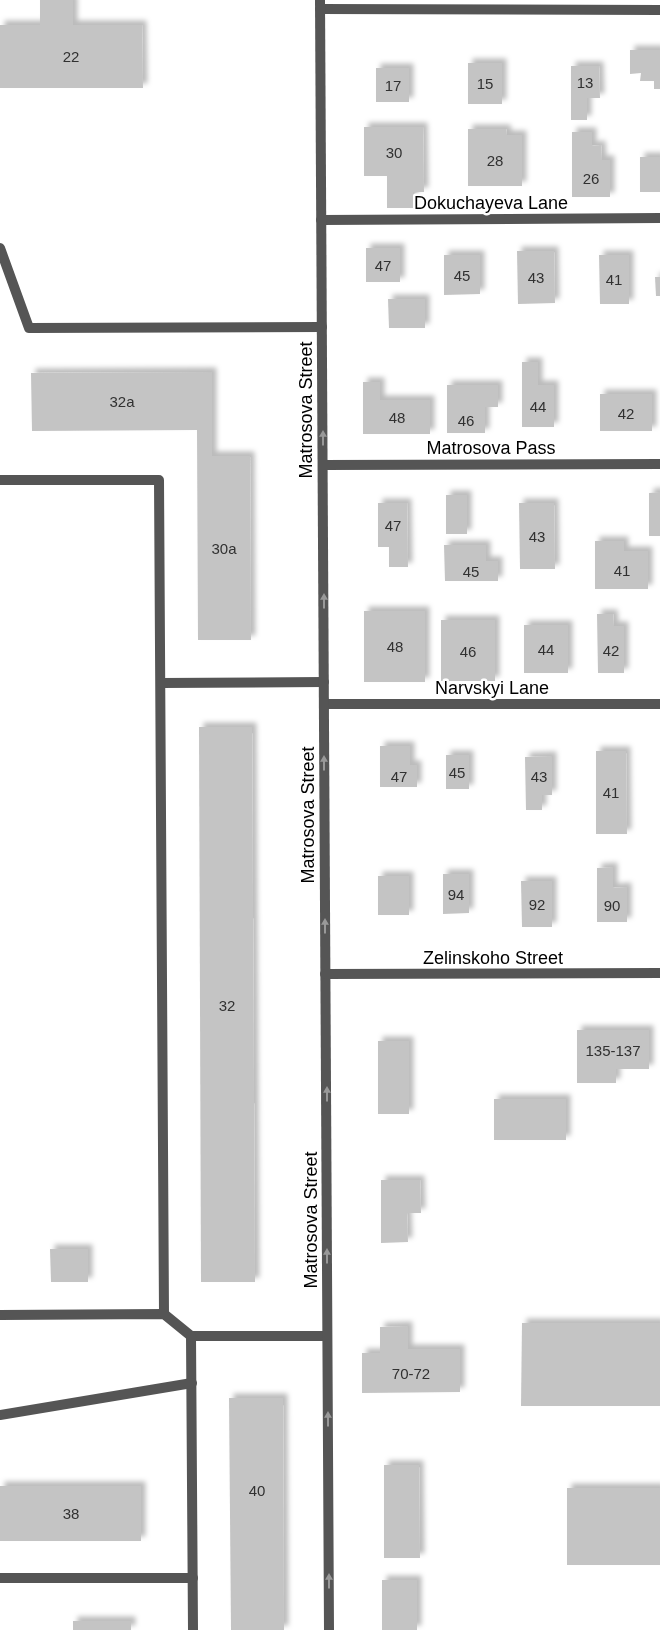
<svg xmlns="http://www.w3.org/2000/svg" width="660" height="1630" font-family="Helvetica,sans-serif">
<defs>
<filter id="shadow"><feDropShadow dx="4.5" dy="-4.5" stdDeviation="2.5" flood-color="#0004"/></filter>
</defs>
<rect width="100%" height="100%" fill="#fff"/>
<g fill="#c4c4c4" filter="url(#shadow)">
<path d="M40,0H73V25H142L143,88H0V25H40Z"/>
<path d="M630,50H660V89H654V81H640L641,73L630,74Z"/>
<rect x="468" y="63" width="34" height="41"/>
<path d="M571,66H599L600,98H587V120H571Z"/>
<rect x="376" y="68" width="33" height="34"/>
<path d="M364,127H423L424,192H413V208H387V176H364Z"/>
<path d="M468,129H506L507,135H522V186H468Z"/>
<path d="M572,132H592V146L601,145L602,160H610V197H572Z"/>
<rect x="640" y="157" width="20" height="35"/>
<rect x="366" y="248" width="34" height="34"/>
<path d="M517,251H554L555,303L518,304Z"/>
<path d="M444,255H480V294L444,295Z"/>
<path d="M599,255H629V304H600Z"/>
<path d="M655,277H660V296H656Z"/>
<path d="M388,299H425V328H389Z"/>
<path d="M522,362H538V385H554V427H522Z"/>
<path d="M212,372V456H250L251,640H198L197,430L32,431L31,373Z"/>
<path d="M363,382H380V400H430V434H363Z"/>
<path d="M447,385H498V407H485V433H447Z"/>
<rect x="600" y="394" width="52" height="37"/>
<path d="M660,492V536H649V493Z"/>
<rect x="446" y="495" width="21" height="39"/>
<path d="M378,503H407L408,567H389V547H378Z"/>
<path d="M519,503H554L555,569H520Z"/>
<path d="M595,541H624V551H648V589H595Z"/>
<path d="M444,545H486V561H498V581H445Z"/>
<rect x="364" y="611" width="61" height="71"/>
<path d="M597,614H613L614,626H624V673H598Z"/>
<rect x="441" y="620" width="54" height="61"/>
<rect x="524" y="625" width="44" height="48"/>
<path d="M199,727H252L255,1282H201Z"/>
<path d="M380,746H410V765H417V787H380Z"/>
<path d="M596,751H626L627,834H596Z"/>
<rect x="446" y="755" width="23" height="34"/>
<path d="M552,756V795H542V810H526L525,757Z"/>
<path d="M613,867V888L627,887V922H597V868Z"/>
<path d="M443,874H469V913L443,914Z"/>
<rect x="378" y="876" width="31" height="39"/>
<path d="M521,881H552V927H522Z"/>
<path d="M577,1030H649V1069H616V1083H577Z"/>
<rect x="378" y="1041" width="31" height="73"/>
<rect x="494" y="1099" width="72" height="41"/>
<path d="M381,1180H420L421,1213H407L408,1242L381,1243Z"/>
<path d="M50,1249H88V1282H51Z"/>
<path d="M522,1323H660V1406H521Z"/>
<path d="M408,1326V1349H460V1392L362,1393V1353H380V1327Z"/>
<path d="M229,1398H283L284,1630H231Z"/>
<path d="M384,1465H419L420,1558H384Z"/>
<rect x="0" y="1486" width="141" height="55"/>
<rect x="567" y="1488" width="93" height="77"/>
<rect x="382" y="1580" width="35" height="50"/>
<rect x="73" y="1621" width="58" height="9"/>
</g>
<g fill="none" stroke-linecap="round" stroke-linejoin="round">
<g stroke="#555" stroke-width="10">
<path d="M0,248L29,328L322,327"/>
<path d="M0,480H159L164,1314"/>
<path d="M161,683L324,682"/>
<path d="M0,1315L164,1314L191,1336H327"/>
<path d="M191,1336L193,1630"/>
<path d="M0,1415L192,1383"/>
<path d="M0,1578H193"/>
</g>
<g stroke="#555" stroke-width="10">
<path d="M320,9L660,10"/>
<path d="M321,220L660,218"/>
<path d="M323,465L660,464"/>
<path d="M324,704H660"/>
</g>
<g stroke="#555" stroke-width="10">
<path d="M320,0L329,1630"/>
<path d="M325,974L660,973"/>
</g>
</g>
<defs><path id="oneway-solid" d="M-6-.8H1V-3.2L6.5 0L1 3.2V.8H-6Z" transform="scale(1.25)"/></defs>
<g fill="#999">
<use href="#oneway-solid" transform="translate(323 438) rotate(-90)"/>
<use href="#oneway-solid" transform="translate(324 601) rotate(-90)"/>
<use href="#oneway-solid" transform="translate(324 763) rotate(-90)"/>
<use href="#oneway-solid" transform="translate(325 926) rotate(-90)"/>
<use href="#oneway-solid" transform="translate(327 1094) rotate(-90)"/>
<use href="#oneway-solid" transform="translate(327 1256) rotate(-90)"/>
<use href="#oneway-solid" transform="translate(328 1419) rotate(-90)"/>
<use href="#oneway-solid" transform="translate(329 1581) rotate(-90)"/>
</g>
<g text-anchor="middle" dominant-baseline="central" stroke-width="5" stroke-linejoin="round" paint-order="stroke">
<g font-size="15" fill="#313131">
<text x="71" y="56">22</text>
<text x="585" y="82">13</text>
<text x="485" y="83">15</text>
<text x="393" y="85">17</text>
<text x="394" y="152">30</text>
<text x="495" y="160">28</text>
<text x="591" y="178">26</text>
<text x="383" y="265">47</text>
<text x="462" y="275">45</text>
<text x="536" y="277">43</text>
<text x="614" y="279">41</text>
<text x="122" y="401">32а</text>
<text x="538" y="406">44</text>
<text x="626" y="413">42</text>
<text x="397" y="417">48</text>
<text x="466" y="420">46</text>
<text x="393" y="525">47</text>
<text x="537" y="536">43</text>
<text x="224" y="548">30а</text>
<text x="622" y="570">41</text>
<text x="471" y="571">45</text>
<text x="395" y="646">48</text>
<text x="546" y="649">44</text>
<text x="611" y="650">42</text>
<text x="468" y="651">46</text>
<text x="457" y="772">45</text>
<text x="399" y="776">47</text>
<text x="539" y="776">43</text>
<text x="611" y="792">41</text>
<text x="456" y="894">94</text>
<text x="537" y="904">92</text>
<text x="612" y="905">90</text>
<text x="227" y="1005">32</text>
<text x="613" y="1050">135-137</text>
<text x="411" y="1373">70-72</text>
<text x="257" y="1490">40</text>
<text x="71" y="1513">38</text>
</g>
<g font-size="18" fill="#000" stroke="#fff">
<text x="491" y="203">Dokuchayeva Lane</text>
<text transform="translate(306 410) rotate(-90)">Matrosova Street</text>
<text x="491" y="448">Matrosova Pass</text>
<text x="492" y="688">Narvskyi Lane</text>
<text transform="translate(308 815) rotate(-90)">Matrosova Street</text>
<text x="493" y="958">Zelinskoho Street</text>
<text transform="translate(311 1220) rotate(-90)">Matrosova Street</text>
</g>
</g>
</svg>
